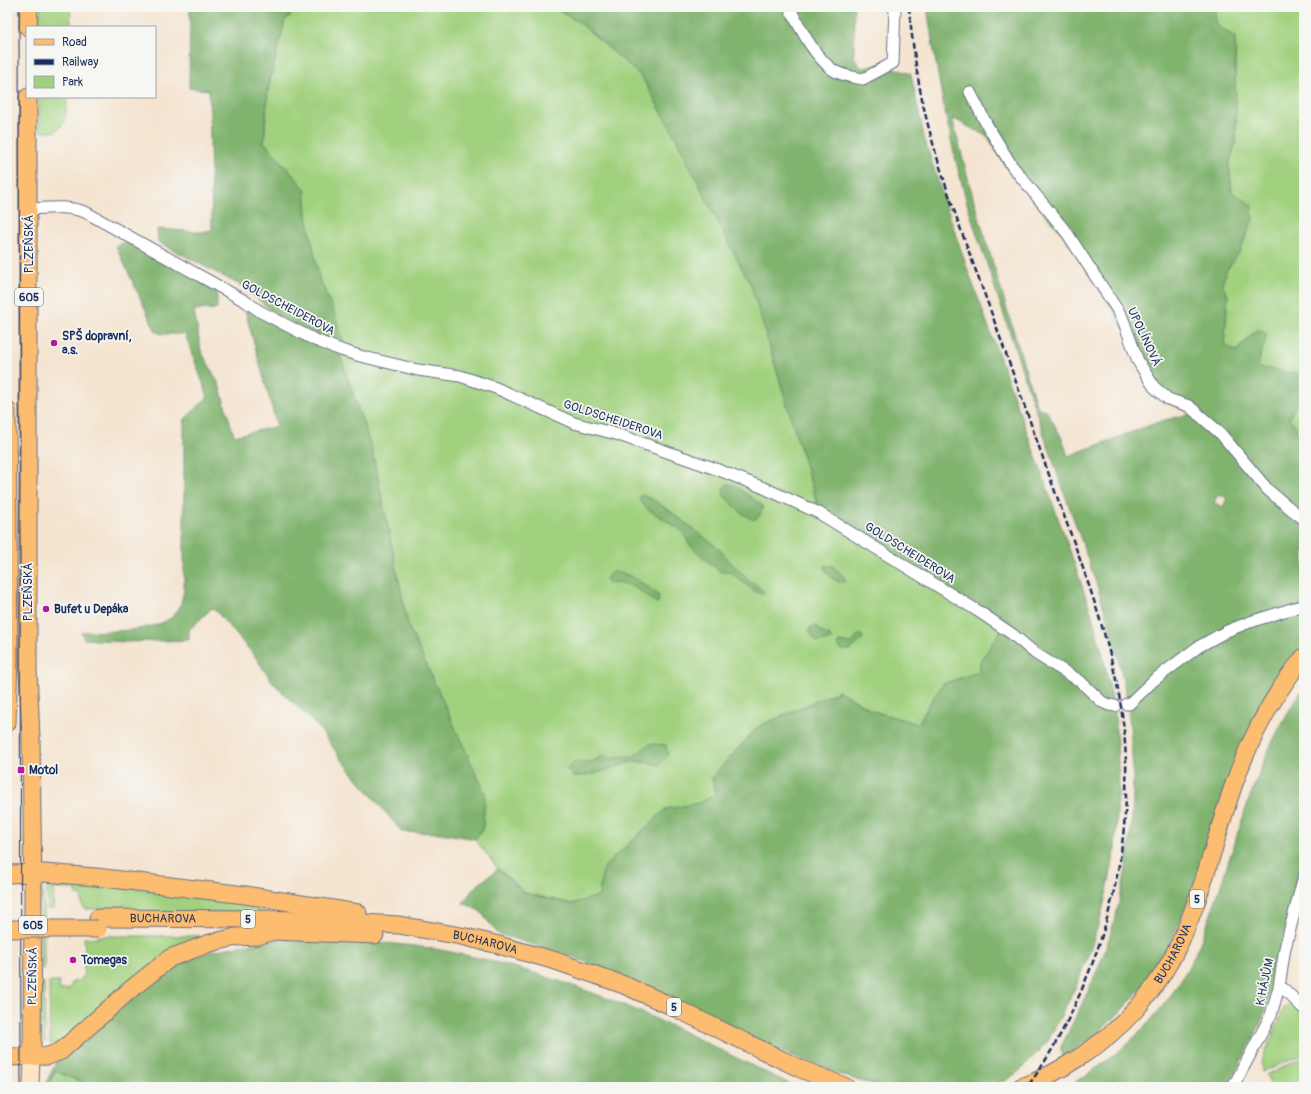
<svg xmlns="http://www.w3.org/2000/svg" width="1311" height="1094" font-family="Pangolin,sans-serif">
<rect width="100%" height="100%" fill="#f6f6f2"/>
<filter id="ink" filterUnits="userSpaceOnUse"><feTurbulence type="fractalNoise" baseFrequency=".025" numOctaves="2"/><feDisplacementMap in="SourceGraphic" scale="8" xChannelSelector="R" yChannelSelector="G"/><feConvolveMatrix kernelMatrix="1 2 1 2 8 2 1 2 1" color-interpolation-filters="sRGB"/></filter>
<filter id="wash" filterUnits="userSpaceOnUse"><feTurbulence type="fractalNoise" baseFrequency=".012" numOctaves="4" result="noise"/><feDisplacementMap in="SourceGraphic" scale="16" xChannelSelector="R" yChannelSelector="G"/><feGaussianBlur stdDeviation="0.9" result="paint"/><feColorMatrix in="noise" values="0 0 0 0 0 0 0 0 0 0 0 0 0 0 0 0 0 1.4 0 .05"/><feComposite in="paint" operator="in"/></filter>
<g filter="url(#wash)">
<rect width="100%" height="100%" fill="#f4e4d0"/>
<g fill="#a1d17f" stroke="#5e806e">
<path d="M40,7H70L71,27H40Z"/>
<path d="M300,7H553L579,22L642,77L676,138L726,238L751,285L819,510L1005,624L986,653L981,659L978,672L943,684L930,703L918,724L873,711L839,691L759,726L712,777L716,794L700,803L666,809L603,868L599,896L572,904L525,893L498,869L475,839L483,828L484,793L408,625L372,450L339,352L346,349L333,310L319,278L307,216L305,189L264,142L268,88L285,20Z"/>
<path d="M1215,7H1304V446L1296,431V426L1289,418L1298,401L1257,367V329L1236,351L1224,345L1228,296L1222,285L1226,271L1240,251L1252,205L1232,192L1229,165L1236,140L1235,38L1216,25Z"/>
<path d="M39,97H68C66,108 67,130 52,132C48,133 43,131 39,131Z"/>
<path d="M41,876L44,905V970L40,967Z"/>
<path d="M46,876L324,913L98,912L97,909H85L82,905V898L81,896L76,895V889H54L53,909H48Z"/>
<path d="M98,936H200V937L177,947L60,1043L50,1044L49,982H59V990L70,989L72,982L80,980L83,978L85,951L84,938H98Z"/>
<path d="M44,982L45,1043L40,1037L41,984Z"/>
<path d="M1295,1003L1304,1014V1054L1262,1072L1261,1063L1285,1006Z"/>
<path d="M1304,1057V1085L1299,1087H1272L1266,1075Z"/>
<path d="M55,1070L93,1087H56L49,1084Z"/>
</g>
<g fill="#80b36e" stroke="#4e7166" fill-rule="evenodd">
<path d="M190,7H300L285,20L268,88L264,142L305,189L307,216L319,278L333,310L346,349L279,317L242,286L158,242L157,229L201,232L212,230L209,90L189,88Z"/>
<path d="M553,7H854V57L861,68L883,64L911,74L924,137L934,169L966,265L1069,548L1091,612L1102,652L1115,712L1119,779L1115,850L1108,886L1100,920L1089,953L1076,986L1048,1041L1022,1069L1007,1080L992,1085L983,1087H885L860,1081L835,1073L805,1060L772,1049L654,990L571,956L498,934L480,911L463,903L474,888L498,869L525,893L572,904L599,896L603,868L666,809L700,803L716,794L712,777L759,726L839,691L873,711L918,724L930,703L943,684L978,672L981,659L986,653L1005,624L819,510L751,285L726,238L676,138L642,77L579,22Z"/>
<path d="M927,7H1215L1216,25L1235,37L1236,140L1229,165L1232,192L1252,205L1253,219L1240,251L1226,271L1222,285L1228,296L1224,345L1237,351L1257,329L1267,334L1257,367L1299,374L1298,401L1289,418L1296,426V431L1304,446V512L1280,498L1274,504L1304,527V645L1288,663L1276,681C1253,736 1230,791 1208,846C1199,868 1192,891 1183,914C1159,973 1118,1026 1062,1057L1061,1047C1075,1018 1090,989 1102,959C1123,902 1134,838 1133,777C1132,747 1130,715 1124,685C1108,605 1076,529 1050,452C1030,395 1012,339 993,282C983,251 971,220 963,188C947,129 936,68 927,7ZM952,118L988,137L1011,175L1065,237L1115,313L1167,403L1192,412L1191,414L1164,420L1068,456L1062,438L1046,410L1037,408L974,201ZM1218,494L1227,498L1223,507L1214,503Z"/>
<path d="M125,242L217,291V309L194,310L201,351L219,384L234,436L277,426L244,307L339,352L372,450L408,625L485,793L483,828L475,839L441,833L402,832L342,760L319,728L274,684L254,655L216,611L212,608L189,630V640L125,642L84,639L81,632C105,631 161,633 176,613C181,607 182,598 184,590V420L208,397L185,334H162L156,332L116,246Z"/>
<path d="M727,484L734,485L763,506L760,515L754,520L743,514L723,495L724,487Z"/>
<path d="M641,495L652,499L666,508L717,547L736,568L765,593L762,595L751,589L731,572H721L708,562L689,544L682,531L646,508L639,499Z"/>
<path d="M825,566H833L845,578V582C836,583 825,575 825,566Z"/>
<path d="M612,572C630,572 646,585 659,596L658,603C637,593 635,579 608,584L606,580L608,576Z"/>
<path d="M816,626L821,632L830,636L831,640L817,642L809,631L811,627Z"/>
<path d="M858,635H862L863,638C857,646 843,658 837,644L839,642C850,644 853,645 858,635Z"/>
<path d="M1304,688V851L1265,1013L1253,1039L1228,1086L1066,1087C1118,1058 1160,1019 1189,966C1201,944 1209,920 1217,896C1242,825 1259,750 1304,688Z"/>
<path d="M650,744L666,745L668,755L659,765L635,761L594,774L573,777L567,769C576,757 582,764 594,761C596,760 600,757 602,755L611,759L635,755Z"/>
<path d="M275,939C328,941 382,940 435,949C502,961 575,984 638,1011C691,1034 743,1062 796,1087H93L55,1071L49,1084L56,1087H46L47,1081L57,1061L174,965L212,951Z"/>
</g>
</g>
<g filter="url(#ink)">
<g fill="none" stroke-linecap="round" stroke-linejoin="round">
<g stroke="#676e86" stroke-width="13">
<g id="minor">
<path d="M789,7C801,29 813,55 833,70C842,76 853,77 863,79L893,63L895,7"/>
<path d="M970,92L987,125L1012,166L1067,233L1122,317L1138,361L1154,387L1168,399L1189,406L1221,434L1268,490L1292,510L1304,519"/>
<path d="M29,209C48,208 69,205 87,213L245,301L261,312L315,340L341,350L360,356L418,370L460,376L496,388L574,423L616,434L716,469L764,488L819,513L978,611L1012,634L1036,654L1080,681L1102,702L1109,705L1115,706"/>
<path d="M1126,704H1129L1154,680L1198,647L1227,631L1250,622L1304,605"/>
<path d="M1284,989L1304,1009"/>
<path d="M1233,1087L1271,1015L1279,987L1285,948L1304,876"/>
</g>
</g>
<g stroke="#676e86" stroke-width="17">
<path id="secondary" d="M31,1087L32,1057"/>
</g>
<g stroke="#676e86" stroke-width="19">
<g id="primary">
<path d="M28,27L29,7"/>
<path d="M28,97V669L31,738L33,896L32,1057"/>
<path d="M7,410L9,659L7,723"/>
<path d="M7,874L44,873L96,877L245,895L358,913"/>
<path id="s1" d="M98,918L263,919L327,921L399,925L461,936L495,944L556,961L624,985L669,1005L801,1069L846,1087"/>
<path d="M270,931L375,935"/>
<path d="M7,1057L48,1056L61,1051L130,990L170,958L210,943L236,937L257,936L274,931"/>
<path id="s2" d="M1021,1087C1041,1080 1060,1070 1078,1058C1122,1030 1158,990 1180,942C1204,890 1216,834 1235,781C1251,737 1274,693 1304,657"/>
</g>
</g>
<use href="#minor" stroke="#fff" stroke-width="11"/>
<use href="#secondary" stroke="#fee5c5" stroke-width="15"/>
<use href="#primary" stroke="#fcbd6f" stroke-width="17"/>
<path stroke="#1b2f5e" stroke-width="1" d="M19,7L21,1087"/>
<path stroke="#1b2f5e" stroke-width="2.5" stroke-dasharray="6 3" stroke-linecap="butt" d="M909,7C913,50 919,94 931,136C947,195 969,252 990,309C1011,368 1032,427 1053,486C1076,548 1100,611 1115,675C1137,773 1126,879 1089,972C1073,1012 1053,1053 1027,1087"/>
<g stroke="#676e86" stroke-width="19" stroke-linecap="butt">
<path id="primary-bridge" d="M7,929H98"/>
</g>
<use href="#primary-bridge" stroke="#fcbd6f" stroke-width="17"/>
</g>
</g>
<g fill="#b5179e" stroke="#f6f6f2" stroke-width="1.5">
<circle cx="54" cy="343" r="4"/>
<circle cx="46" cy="609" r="4"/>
<rect x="17" y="766" width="8" height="8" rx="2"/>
<circle cx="73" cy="960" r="4"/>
</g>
<g text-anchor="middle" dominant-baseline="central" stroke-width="3.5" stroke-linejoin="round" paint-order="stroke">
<g fill="#f6f6f2" stroke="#5d6b8a" stroke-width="1">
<rect x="15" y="288" width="28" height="18" rx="3"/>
<rect x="1190" y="890" width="14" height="18" rx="3"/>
<rect x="241" y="910" width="14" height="18" rx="3"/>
<rect x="19" y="916" width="28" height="18" rx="3"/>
<rect x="667" y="998" width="14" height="18" rx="3"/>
</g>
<g font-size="11" font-weight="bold" fill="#1b2f5e">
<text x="29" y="297">605</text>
<text x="1197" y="899">5</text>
<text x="248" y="919">5</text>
<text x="33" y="925">605</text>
<text x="674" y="1007">5</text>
</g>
<g font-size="12" fill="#1b2f5e" stroke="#f6f6f2">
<text transform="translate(29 244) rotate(-90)">PLZEŇSKÁ</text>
<text transform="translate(288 308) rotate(28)">GOLDSCHEIDEROVA</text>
<text transform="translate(1144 337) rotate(65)">UPOLÍNOVÁ</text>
<text transform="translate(613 420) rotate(18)">GOLDSCHEIDEROVA</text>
<text transform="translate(910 553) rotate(32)">GOLDSCHEIDEROVA</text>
<text transform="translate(28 592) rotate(-90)">PLZEŇSKÁ</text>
<text stroke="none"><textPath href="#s1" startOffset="65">BUCHAROVA</textPath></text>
<text stroke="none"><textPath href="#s1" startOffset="389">BUCHAROVA</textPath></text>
<text stroke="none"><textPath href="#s2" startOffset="207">BUCHAROVA</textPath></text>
<text transform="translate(33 976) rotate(-89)">PLZEŇSKÁ</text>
<text transform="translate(1265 982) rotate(-78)">K HÁJŮM</text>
</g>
<g font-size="12" font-weight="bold" fill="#1b2f5e" stroke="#f6f6f2" text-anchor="start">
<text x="62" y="336">SPŠ dopravní,<tspan x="62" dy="14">a.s.</tspan></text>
<text x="54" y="609">Bufet u Depáka</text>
<text x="29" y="770">Motol</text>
<text x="81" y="960">Tomegas</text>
</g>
</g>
<rect width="1311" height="1094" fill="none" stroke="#f6f6f2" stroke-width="24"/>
<rect x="26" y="26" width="130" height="72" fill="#f6f6f2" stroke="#9ea6b7"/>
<rect x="34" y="39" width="20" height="6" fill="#fcbd6f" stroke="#9ea6b7"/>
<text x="62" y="46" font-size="12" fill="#1b2f5e">Road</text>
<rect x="34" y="59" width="20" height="6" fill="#1b2f5e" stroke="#9ea6b7"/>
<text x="62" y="66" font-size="12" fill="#1b2f5e">Railway</text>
<rect x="34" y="76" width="20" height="12" fill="#a1d17f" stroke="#9ea6b7"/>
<text x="62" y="86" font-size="12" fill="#1b2f5e">Park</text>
</svg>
